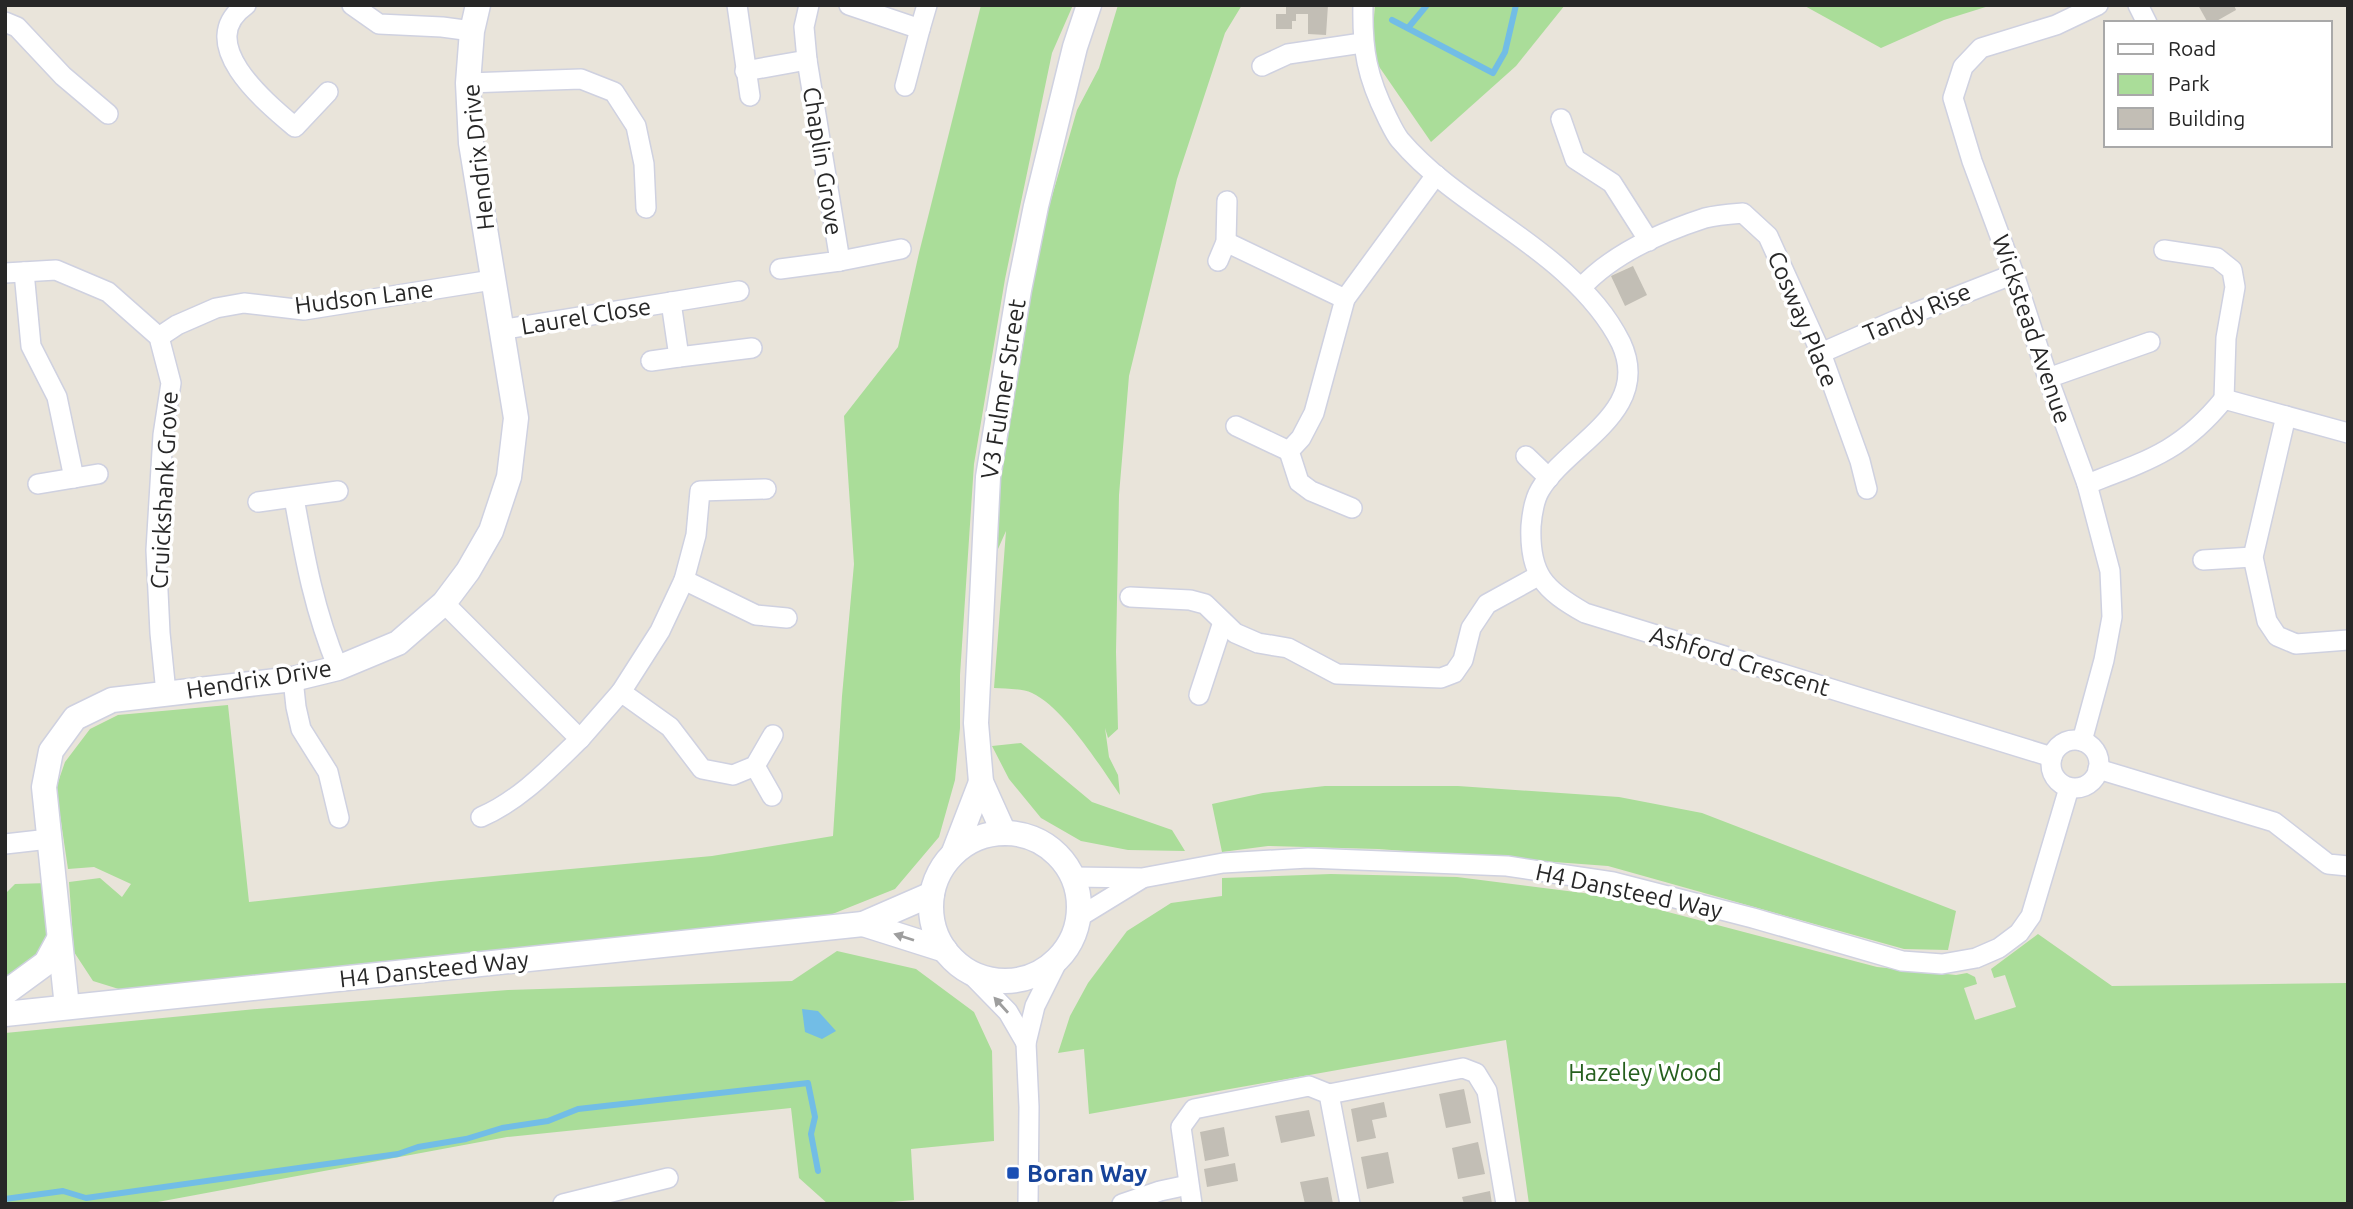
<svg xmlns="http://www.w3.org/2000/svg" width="2353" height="1209" font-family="Ubuntu,sans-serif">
<rect width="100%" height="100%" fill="#e9e4da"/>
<g fill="#ad9">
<path d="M981,5H1073L1052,53L1005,279L974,464L960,675V728L955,780L939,837L895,889L830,915L122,990L93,981L74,952L69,882L100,878L122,897L131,884L94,867L68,869L56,788L65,762L90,729L118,715L228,705L249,902L440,881L712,856L833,836L842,696L854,564L844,416L898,347L919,253Z"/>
<path d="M1118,5H1242L1225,33L1177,179L1129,376L1119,495L1116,652L1118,729L1108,738L1105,728L1109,757L1118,775L1120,795C1100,766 1064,708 1032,693C1022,688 1005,689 994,688L1006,531L994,558L998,483L1035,255L1077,110L1099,68Z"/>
<path d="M1375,5H1565L1516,66L1431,142L1371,55Z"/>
<path d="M1803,5H1992L1944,20L1881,48Z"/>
<path d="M1021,743L1092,802L1172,830L1185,851L1128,850L1081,841L1041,818L1009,779L992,746Z"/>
<path d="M1325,786H1458L1619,797L1702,813L1956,911L1948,950L1904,949L1608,866L1378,849L1268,846L1222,852L1212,804L1263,793Z"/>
<path d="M1331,874L1457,877L1607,896L1877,967L1956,975L1967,973L1975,977L1977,984L1964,988L1975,1020L2016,1007L2005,975L1994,978L1991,969L2038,934L2112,986L2348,983V1204H1529L1506,1040L1089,1114L1084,1049L1058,1053L1070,1016L1088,983L1127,931L1171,903L1222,896V878Z"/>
<path d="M49,883L53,925L33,965L5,986V894L15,884Z"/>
<path d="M837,951L916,969L974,1012L992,1051L994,1141L911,1149L914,1200L869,1204H828L799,1178L791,1108L507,1137L147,1204H5V1033L257,1009L508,990L792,981Z"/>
</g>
<path fill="#72bde6" d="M802,1009L818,1011L836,1031L822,1039L805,1032Z"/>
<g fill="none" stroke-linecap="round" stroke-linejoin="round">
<g stroke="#72bde6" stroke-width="6">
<path d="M1392,20L1493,73L1505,52L1516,5"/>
<path d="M1408,28L1427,5"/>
<path d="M5,1199L63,1191L86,1198L398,1154L418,1147L466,1139L502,1128L548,1121L578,1109L808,1083L815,1117L811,1134L818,1171"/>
</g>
</g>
<g fill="#c2beb5">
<path d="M1286,5H1328L1326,35L1308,34V14H1296V21H1292V29H1276V14H1286Z"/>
<path d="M2198,5H2234L2236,10L2213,23H2208Z"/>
<path d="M1633,266L1647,295L1625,306L1611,276Z"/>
<path d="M1464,1089L1471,1123L1446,1128L1439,1094Z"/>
<path d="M1384,1102L1387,1117L1372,1120L1376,1138L1357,1142L1351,1109Z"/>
<path d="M1309,1110L1315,1136L1281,1143L1275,1116Z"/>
<path d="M1224,1127L1229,1156L1205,1161L1200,1132Z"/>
<path d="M1478,1142L1485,1174L1458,1179L1452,1148Z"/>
<path d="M1388,1152L1394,1183L1367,1189L1361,1157Z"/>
<path d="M1235,1163L1238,1181L1207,1187L1204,1169Z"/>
<path d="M1328,1177L1333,1204H1305L1300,1182Z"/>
<path d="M1490,1191L1492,1204H1464L1462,1197Z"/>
</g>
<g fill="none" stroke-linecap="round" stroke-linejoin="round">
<g stroke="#cfd1e0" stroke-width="22">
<g id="minor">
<path d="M246,5C193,42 264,101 295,127L328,92"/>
<path d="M352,5L379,24L442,27L472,31"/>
<path d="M737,5L750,96"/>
<path d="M849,5L920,29L905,86"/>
<path d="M1363,5C1362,50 1367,77 1387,117C1391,125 1395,134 1400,140C1446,194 1514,226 1565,273C1588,294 1607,315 1621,343C1653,412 1568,443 1540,490C1534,500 1532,514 1531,526C1529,574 1544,590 1585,613L2052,757"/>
<path d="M2138,5L2147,23"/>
<path d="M5,22L17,27L63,76L108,114"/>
<path d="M920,29L927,5"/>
<path d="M1262,66L1288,54L1362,43"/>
<path d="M745,71L807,60"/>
<path d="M468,83L581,79L614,92L636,126L644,164L646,208"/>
<path d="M1561,119L1575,159L1612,183L1649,241"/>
<path d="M1226,242L1345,299"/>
<path d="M2164,250L2217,258L2232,270L2235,287L2226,338L2224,399"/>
<path d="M840,261L901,249"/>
<path d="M1218,261L1226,242L1227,201"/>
<path d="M780,269L840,261L807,60L804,27L809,5"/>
<path d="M24,272L31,346L57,397L74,478"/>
<path d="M5,273L56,270L108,292L159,337L171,383L163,435L156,550L160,633L166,693"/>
<path d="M1581,288C1612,254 1662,232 1705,218C1717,215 1731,214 1743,213L1768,236L1821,353L1860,461L1867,489"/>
<path d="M671,302L679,357L752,348"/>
<path d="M500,330L739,291"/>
<path d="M159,337L177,325L216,308L244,303L304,310L492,280"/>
<path d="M1821,353L1894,321L2014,274"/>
<path d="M651,361L679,357"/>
<path d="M2048,378L2150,342"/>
<path d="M2286,416L2253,557L2267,621L2277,636L2296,644L2348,640"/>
<path d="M1236,426L1289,451"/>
<path d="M1526,456L1549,478"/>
<path d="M38,484L98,474"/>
<path d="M2087,484C2147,461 2182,451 2224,399L2348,433"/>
<path d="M294,498C305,559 314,610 338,668"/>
<path d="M258,502L338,491"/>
<path d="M1352,508L1311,491L1299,482L1289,451L1301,438L1314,413L1345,299L1436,175"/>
<path d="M2203,560L2253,557"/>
<path d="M684,580L696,535L700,491L766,489"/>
<path d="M1130,597L1190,600L1205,604L1235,633L1258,643L1288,648L1337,674L1441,678L1454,673L1463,660L1471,628L1487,604L1538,576"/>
<path d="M444,603L580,739C550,768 519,801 481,817"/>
<path d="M293,679L296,707L301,729L328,772L339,818"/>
<path d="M621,692L660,631L684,580L756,615L787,618"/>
<path d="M1199,695L1223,622"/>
<path d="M580,739L621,692L670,727L702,769L733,775L755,766L773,735"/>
<circle cx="2075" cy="764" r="24"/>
<path d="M2082,741L2104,660L2112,617L2110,571L2087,484L2048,378L2014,274L1972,161L1953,98L1963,67L1981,48L2056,25L2098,5"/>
<path d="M755,766L772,796"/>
<path d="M2098,769L2274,822L2328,864L2348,866"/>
<path d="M5,844L49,839"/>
<path d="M1073,877L1142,878L1223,863L1308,858L1507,866L1613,882L1753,918L1902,961L1942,964L1976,958L1999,948L2019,933L2031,916L2069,788"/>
<path d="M1079,917L1141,879"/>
<path d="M970,973L1008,1012L1026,1043"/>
<path d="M1329,1094L1463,1068L1476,1073L1487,1091L1506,1204"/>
<path d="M563,1204L668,1178"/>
<path d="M1028,1204L1029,1107L1026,1043L1035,1006L1058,960"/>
<path d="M1122,1204L1160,1191L1188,1185"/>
<path d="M1192,1204L1181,1127L1194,1109L1309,1086L1329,1094L1350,1204"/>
</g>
</g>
<g stroke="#cfd1e0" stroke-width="27">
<g id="tertiary">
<circle cx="1005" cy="907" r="74"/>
<path d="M1004,833L981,782L976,723L988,477L1019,290L1036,206L1075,47L1089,5"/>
<path d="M954,852L981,782"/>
<path d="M863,924L945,950"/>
<path d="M5,993L46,963L59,939"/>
<path d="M67,1007L44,787L51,751L75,718L112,700L293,679L338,668L398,643L444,603L468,571L491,531L509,477L516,418L471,143L468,83L472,31L478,5"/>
<path d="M5,1014L863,924L932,894"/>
</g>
</g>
<use href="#minor" stroke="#fff" stroke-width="19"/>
<use href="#tertiary" stroke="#fff" stroke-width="24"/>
</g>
<defs><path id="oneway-solid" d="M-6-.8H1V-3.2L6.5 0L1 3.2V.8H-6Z" transform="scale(1.75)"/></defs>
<g fill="#9e9e9e">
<use href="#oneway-solid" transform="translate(904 937) rotate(-162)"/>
<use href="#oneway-solid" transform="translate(1001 1005) rotate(-132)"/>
</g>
<rect fill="#1a4fb4" stroke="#fff" stroke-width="2.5" x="1006" y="1166" width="14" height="14" rx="3.5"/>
<g text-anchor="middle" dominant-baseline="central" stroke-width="7" stroke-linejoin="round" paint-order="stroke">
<g font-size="24" fill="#272727" stroke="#fff">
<text transform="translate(478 157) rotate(-96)">Hendrix Drive</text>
<text transform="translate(823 161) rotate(81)">Chaplin Grove</text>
<text transform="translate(364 297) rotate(-7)">Hudson Lane</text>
<text transform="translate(1917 312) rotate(-23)">Tandy Rise</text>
<text transform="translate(586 316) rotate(-9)">Laurel Close</text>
<text transform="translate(1803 319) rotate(67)">Cosway Place</text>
<text transform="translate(2032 329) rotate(71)">Wickstead Avenue</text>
<text transform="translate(1003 389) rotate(-81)">V3 Fulmer Street</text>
<text transform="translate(164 490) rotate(-87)">Cruickshank Grove</text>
<text transform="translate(1740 661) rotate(17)">Ashford Crescent</text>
<text transform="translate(259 679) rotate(-9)">Hendrix Drive</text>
<text transform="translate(1629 891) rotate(12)">H4 Dansteed Way</text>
<text transform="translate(434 969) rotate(-6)">H4 Dansteed Way</text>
</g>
<g font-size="24" fill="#255f1d" stroke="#fff">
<text x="1645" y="1072">Hazeley Wood</text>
</g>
<g font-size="24" font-weight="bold" fill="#164399" stroke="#fff" text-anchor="start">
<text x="1027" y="1173">Boran Way</text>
</g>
</g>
<rect width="2353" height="1209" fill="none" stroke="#272727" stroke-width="14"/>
<rect x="2104" y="21" width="228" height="126" fill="#ffffff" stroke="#a9a9a9" stroke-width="2"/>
<rect x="2118" y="44" width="35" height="10" fill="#ffffff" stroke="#a9a9a9" stroke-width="2"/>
<text x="2168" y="56" font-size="21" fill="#272727">Road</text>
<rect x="2118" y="74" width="35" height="21" fill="#aadd99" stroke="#a9a9a9" stroke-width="2"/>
<text x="2168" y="91" font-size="21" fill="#272727">Park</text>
<rect x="2118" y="108" width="35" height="21" fill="#c2beb5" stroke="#a9a9a9" stroke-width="2"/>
<text x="2168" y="126" font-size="21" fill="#272727">Building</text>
</svg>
